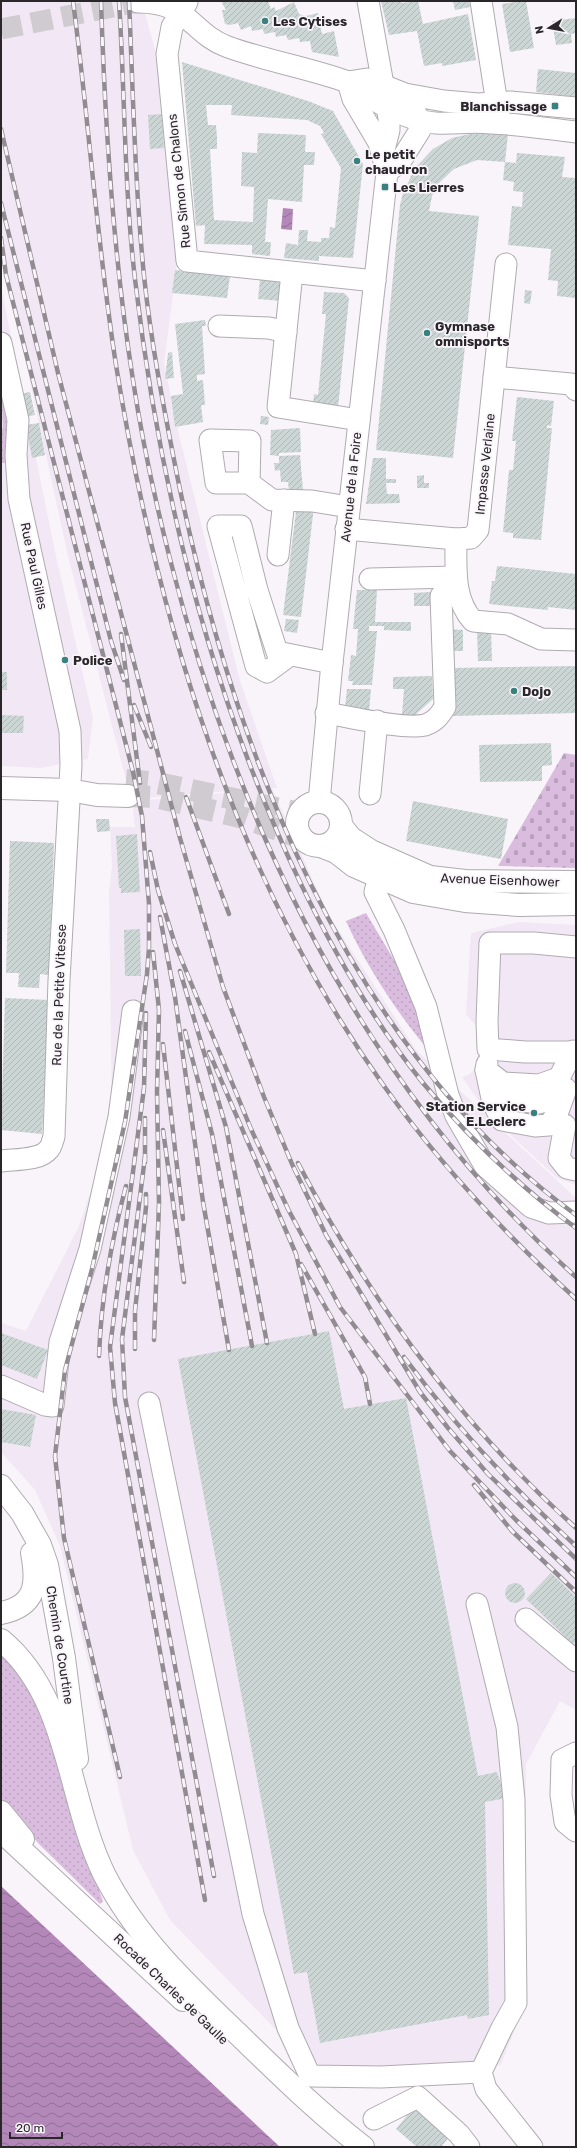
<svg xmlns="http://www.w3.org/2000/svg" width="577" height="2148" font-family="Rubik,sans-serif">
<defs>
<pattern id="grass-dots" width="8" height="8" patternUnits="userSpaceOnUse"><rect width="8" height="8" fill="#d9bcde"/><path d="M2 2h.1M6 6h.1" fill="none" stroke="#baa2bf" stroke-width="1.8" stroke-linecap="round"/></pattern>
<pattern id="cemetery-stones" width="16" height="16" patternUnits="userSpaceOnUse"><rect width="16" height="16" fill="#d9bcde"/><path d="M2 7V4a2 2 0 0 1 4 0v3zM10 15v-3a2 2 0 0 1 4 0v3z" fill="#baa2bf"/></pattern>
<pattern id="water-waves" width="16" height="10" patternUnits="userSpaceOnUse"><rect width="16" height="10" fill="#b388b9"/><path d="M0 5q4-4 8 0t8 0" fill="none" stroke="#926f97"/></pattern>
<pattern id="building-hatch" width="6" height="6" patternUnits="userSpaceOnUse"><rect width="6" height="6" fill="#ccd6d5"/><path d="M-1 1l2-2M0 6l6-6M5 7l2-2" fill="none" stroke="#afb8b7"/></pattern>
</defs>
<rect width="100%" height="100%" fill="#f9f4fa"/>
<g fill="#f2e7f4">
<path d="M1,1H141L183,145V216L164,364L180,439L240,681L277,788H272L328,914L416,1050L576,1198V1710L560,1701L526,1764L524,2006L501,2065L333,2089L170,1920L133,1850L60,1546L35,1490L1,1452V1323L26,1331L79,1226L96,1176L112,1114L109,891L112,866L110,827H135L132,800L173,799L255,789L131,799L68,556L1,249Z"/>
<path d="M1,287L57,561L93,718L88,759L41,768L1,766Z"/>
<path d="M519,922L576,925V1185L557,1178L506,1131L480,1103L462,1077L470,1074L483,1061L476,1038L477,1027L466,1014L471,933Z"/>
</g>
<g fill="url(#grass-dots)">
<path d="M1,385L7,416L5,454L7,463H1V428H3Z"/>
<path d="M366,913L409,985L433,1056C400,1017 367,968 346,921Z"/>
<path d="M1,1649L11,1658L50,1727L84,1849L103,1901L100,1904L40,1845L1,1802Z"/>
</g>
<path fill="url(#cemetery-stones)" d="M564,753L576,755V868L498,866Z"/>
<g fill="url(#water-waves)">
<path d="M283,208L293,209L292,230L281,229Z"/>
<path d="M1,1886L280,2147H1Z"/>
</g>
<g fill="url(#building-hatch)">
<path d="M221,1H268L271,9L274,7L276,11L294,2L299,14L306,16L318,13L322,34L334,31L339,57L312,52L310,41L300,42L299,38L288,40L286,35L276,37L275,32L264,34L263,29L252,31L251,26L241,30L238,23L230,25L225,24L222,10H226Z"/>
<path d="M381,1H401L402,3L418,1L423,24L468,14L476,60L442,66V63L424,66L417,31L389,35Z"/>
<path d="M453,1H469L470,7L455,10Z"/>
<path d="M522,1H526L534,48L510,52L502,4Z"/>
<path d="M576,18V33L571,34L572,43L556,45L552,21Z"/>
<path d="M182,62L308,101L333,111L363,164L353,258L319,256V261L284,258L286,243L298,245L299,230H308L307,241L321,242V238H329L330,227L335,228L341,168L321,134L324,133L320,126L307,120L231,115L232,105H206L208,125H216L217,137V149H210L214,220L253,222L254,187L241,186L242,152L257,153L258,133L306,135L305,152H315L314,165H304L302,202L268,199L265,242H271L270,256L252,254V245L204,244L205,225L196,226Z"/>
<path d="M538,69L576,73V97L536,92Z"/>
<path d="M162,114L164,148L150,149L148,115Z"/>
<path d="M487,133L508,134L505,162L477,160L454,169L440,182L432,196L429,211L479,216L453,458L376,450L400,205L403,193L415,168L433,149L452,138L470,134Z"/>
<path d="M517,153L565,157L562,177L576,178V298L557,296L558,281L548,280L551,249L508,245L512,206L522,207L523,192L513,191L514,182L503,180L505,162L516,163Z"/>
<path d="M175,270L230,276L227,298L172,293Z"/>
<path d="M260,279L283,282L282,301L258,299Z"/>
<path d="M525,290L532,291L530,304L524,303Z"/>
<path d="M324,292L344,293L349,298L338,408L313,405L314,394L318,395L326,314H322Z"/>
<path d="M205,320L206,326H202L205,374L197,375V381L203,380L205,405H201L203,422L175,427L171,396L183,394L175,324Z"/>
<path d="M172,352L174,378L165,379L168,353Z"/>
<path d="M30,392L35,415L25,417L20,394Z"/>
<path d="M517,397L554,401L551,426L547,425V428H552L541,540L513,538V533L503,532L509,470H513L516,441H512Z"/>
<path d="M261,416L269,417L268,425L260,424Z"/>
<path d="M39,423L45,455L32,458L26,425Z"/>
<path d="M300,428L301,452L279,453V456L270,455L271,430Z"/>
<path d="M300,455L303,490L289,491L288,482H281L280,470L275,471L274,463H279V456Z"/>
<path d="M373,458H386V479H396V483H386L387,494H399L400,503L366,504Z"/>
<path d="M424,475V483H429V488H417V476Z"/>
<path d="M297,504L314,506L301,617L283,615Z"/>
<path d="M497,566L576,574V610L548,607V610L489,604L492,581H495Z"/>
<path d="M357,590H377L375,622H411V631L384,630V626H369V631H377L372,685H352L353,681H348L351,655L356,656L358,629H353Z"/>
<path d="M430,592L431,606H414V593Z"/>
<path d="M286,619L299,620L297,633L284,631Z"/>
<path d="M449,629L463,630V651H450Z"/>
<path d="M491,630L492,661H478L477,631Z"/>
<path d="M576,666V713L453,716L451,668Z"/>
<rect x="1" y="672" width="6" height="18"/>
<path d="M432,676L433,699L414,716L402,715L404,689H393V677Z"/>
<path d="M347,689H371L369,711L345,708Z"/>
<path d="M1,715L24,716L23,733H1Z"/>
<path d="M551,743L552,765L542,766V781L480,782L479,745Z"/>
<path d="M413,801L508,819L501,859L406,841Z"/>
<path d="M96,819H109L110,831L97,832Z"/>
<path d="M137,834L140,892L121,893V888H119L116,836Z"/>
<path d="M10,841L54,843L49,975L40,974L39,988L18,987L19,973H6Z"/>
<path d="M140,929L141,976H125L124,930Z"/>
<path d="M5,998L49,1000L42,1134L1,1130Z"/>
<path d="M329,1331L344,1409L406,1398L478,1776L497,1772L506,1798L485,1802L489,2015L468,2019L467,2015L320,2043L307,1972L294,1974L178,1359Z"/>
<path d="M1,1333L48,1350L37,1379L1,1365Z"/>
<path d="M1,1409L36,1415L30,1447L1,1442Z"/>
<path d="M551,1573L576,1597V1641L573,1644L526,1599Z"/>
<circle cx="515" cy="1593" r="10"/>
<path d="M413,2108L449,2137L441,2147H417L396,2129Z"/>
</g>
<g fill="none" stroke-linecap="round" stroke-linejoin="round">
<path stroke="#cfcbd0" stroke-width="21" stroke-dasharray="21 10" stroke-linecap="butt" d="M1,29L138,2"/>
<g stroke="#cfcbd0" stroke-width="22" stroke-dasharray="22 11" stroke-linecap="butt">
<path d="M126,780L158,783L300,813"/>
<path d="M128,796L155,797L244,818L301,838"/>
</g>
<g stroke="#b0abb1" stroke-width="23">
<g id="minor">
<path d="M368,1L389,118V130L383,154"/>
<path d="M481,1L499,117"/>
<path d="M138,2C190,2 190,33 228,47C267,61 309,68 348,82C368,99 410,122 436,123C454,124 472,121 491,123C519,124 548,129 576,132"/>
<path d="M187,2L172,27L167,54L187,261L375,281"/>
<path d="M348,82L367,79L405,94L444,101L478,104L510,102L576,108"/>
<path d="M387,172L400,162L420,130V121L414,110"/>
<path d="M292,273L278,407L359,420"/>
<path d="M219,326L269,328L286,332"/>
<path d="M1,343L18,420L16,455L19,499L70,731L71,765L59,980L54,1137C52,1141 52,1146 49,1149C40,1161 15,1159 1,1161"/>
<path d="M494,377L571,384L576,390"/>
<path d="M249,483L250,441L210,440L216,483H249L272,500L312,501L349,507"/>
<path d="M346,529L456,539L471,538L478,530L506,264"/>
<path d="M456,539C456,568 453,599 473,621L508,624L541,639L576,640"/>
<path d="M278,555L284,500"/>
<path d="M370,579L455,577"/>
<path d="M290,655L267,672L256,666L218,526H241L257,590L277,652L332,663"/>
<path d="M326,713C350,717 404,730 425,725C435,722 440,715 445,707L441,596"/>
<path d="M370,794L377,721"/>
<path d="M319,802L332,663L387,172L379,143L353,99L348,82"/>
<path d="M379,877L375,892L394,930L426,1007L448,1095L456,1116L485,1166L531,1207L549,1213L576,1212"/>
<path d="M576,947L534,943H490L487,1022L488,1049L525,1052H576"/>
<path d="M487,1064L486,1070L503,1083L539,1085L559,1078L573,1051"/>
<path d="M486,1070L493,1103L502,1120L535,1126L549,1125L557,1114L566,1089"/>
<path d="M490,1078L498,1093L511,1099L538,1103L556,1099L566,1089"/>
<path d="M565,1125L559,1158L567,1168L576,1170"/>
<path d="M1,1386L45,1405L53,1406L60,1342L90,1249L119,1117L133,1011"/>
<path d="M149,1403L253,1914L288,2028L310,2076L381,2077L481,2072"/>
<path d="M477,1604L507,1727L514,1800L516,2003L502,2028L481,2072L486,2089L532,2147"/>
<path d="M526,1619L576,1661"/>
<path d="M576,1753L562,1760L561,1795L565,1822L576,1831"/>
<path d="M374,2119L418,2097L459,2134L469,2147"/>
</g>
</g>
<g stroke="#b0abb1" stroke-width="24">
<g id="major">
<path d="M1,788L69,790L97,795L128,796"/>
<circle cx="319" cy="824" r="22"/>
<path d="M342,827L351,838L371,851L430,877L465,881L576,882"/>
<path d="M323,847L336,852L354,866L413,892L465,901L519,905L576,904"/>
<path d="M1,1486L22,1513L40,1545L47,1565L64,1658L77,1759"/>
<path d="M1,1613C36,1606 38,1584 32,1553"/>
<path d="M1,1640C70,1697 67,1798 104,1874C136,1937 187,1985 237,2033C278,2073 318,2112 363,2147"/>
<path d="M1,1812L23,1839"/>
<path d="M1,1831L183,2000"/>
</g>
</g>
<use href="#minor" stroke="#fff" stroke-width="21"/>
<use href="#major" stroke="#fff" stroke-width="22"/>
<g stroke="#908c91" stroke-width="4.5">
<g id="rail">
<path d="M73,1C89,122 97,244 116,365C157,619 233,875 384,1086C440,1165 505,1234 576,1299"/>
<path d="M101,1C105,128 113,254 133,380C142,440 155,500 170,559C239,831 364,1087 576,1277"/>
<path d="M119,1C125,94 124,187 135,279C159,486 210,692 299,880C333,951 374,1022 423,1083C468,1137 519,1186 576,1228"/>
<path d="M129,1C133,93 135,185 144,276C151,343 164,409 177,475C232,746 345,1047 576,1215"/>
<path d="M1,129L58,373L180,838L223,987L264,1097L292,1164L326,1235L420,1392L448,1428L488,1474L576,1559"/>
<path d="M1,203L111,641L124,680"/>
<path d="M1,238L6,275L133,772L142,816L149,904V948L147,974L125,1122L92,1269L65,1370L55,1456L64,1538L120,1777"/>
<path d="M121,634L140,783"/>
<path d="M134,705L151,747"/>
<path d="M186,797L229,914"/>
<path d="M150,852L158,890L175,944L251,1129L288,1209L340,1307L450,1451L516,1520L576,1577"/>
<path d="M160,917L175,997L203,1202L229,1350"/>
<path d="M153,952L159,1010L157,1092L159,1203L154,1340"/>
<path d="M180,971L226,1127L267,1343"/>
<path d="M146,1013L144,1088L110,1347L115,1403L205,1900"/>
<path d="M185,1031L212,1134L252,1346"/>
<path d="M163,1044L183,1219"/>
<path d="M209,1052L296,1254L315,1334"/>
<path d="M145,1118V1162"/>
<path d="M163,1130L184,1282"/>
<path d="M145,1157L122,1339L125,1397L214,1876"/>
<path d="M298,1163C369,1299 461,1425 576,1528"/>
<path d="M301,1264L365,1377L370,1404"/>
<path d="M135,1349V1311L146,1207V1194"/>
<path d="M99,1356C101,1298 111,1242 126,1186"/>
<path d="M404,1357C455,1426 513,1488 576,1546"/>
<path d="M474,1485L512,1531L576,1592"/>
</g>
</g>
<use href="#rail" stroke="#f9f4fa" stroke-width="3" stroke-dasharray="9" stroke-linecap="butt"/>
</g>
<g fill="#39817e" stroke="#f9f4fa" stroke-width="1.5">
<circle cx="265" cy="21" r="4"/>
<rect x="551" y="102" width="8" height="8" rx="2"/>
<circle cx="357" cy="161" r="4"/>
<rect x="381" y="183" width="8" height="8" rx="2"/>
<circle cx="427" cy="333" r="4"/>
<circle cx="65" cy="660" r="4"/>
<circle cx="514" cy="691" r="4"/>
<circle cx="534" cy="1113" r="4"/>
</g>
<g text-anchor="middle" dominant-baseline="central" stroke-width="3.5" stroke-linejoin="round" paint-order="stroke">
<g font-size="13" font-weight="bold" fill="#29272a" stroke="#f9f4fa" text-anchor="start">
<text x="273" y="21">Les Cytises</text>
<text x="547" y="106" text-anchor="end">Blanchissage</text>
<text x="365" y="154">Le petit<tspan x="365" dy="15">chaudron</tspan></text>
<text x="393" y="187">Les Lierres</text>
<text x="435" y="326">Gymnase<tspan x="435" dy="15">omnisports</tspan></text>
<text x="73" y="660">Police</text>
<text x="522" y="691">Dojo</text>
<text x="526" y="1106" text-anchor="end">Station Service<tspan x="526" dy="15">E.Leclerc</tspan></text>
</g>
<g font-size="13" fill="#29272a" stroke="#f9f4fa">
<text transform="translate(179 181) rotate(-96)">Rue Simon de Chalons</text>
<text transform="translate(485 464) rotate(-84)">Impasse Verlaine</text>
<text transform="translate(351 487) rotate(-84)">Avenue de la Foire</text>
<text transform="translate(34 566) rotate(78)">Rue Paul Gilles</text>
<text transform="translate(500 880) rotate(2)">Avenue Eisenhower</text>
<text transform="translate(59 995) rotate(-88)">Rue de la Petite Vitesse</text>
<text transform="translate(60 1645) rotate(81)">Chemin de Courtine</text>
<text transform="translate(171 1989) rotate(44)">Rocade Charles de Gaulle</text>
</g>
</g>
<rect width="577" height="2148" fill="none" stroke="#29272a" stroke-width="4"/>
<g transform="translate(549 28) rotate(259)" stroke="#f9f4fa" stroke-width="3" paint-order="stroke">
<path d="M0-3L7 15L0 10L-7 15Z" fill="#29272a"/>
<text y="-6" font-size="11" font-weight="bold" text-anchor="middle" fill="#29272a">N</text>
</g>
<path d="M10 2132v6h52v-6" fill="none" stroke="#29272a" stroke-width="2"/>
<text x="16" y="2132" font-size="12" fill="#29272a" stroke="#f9f4fa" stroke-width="3" paint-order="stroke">20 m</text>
</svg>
